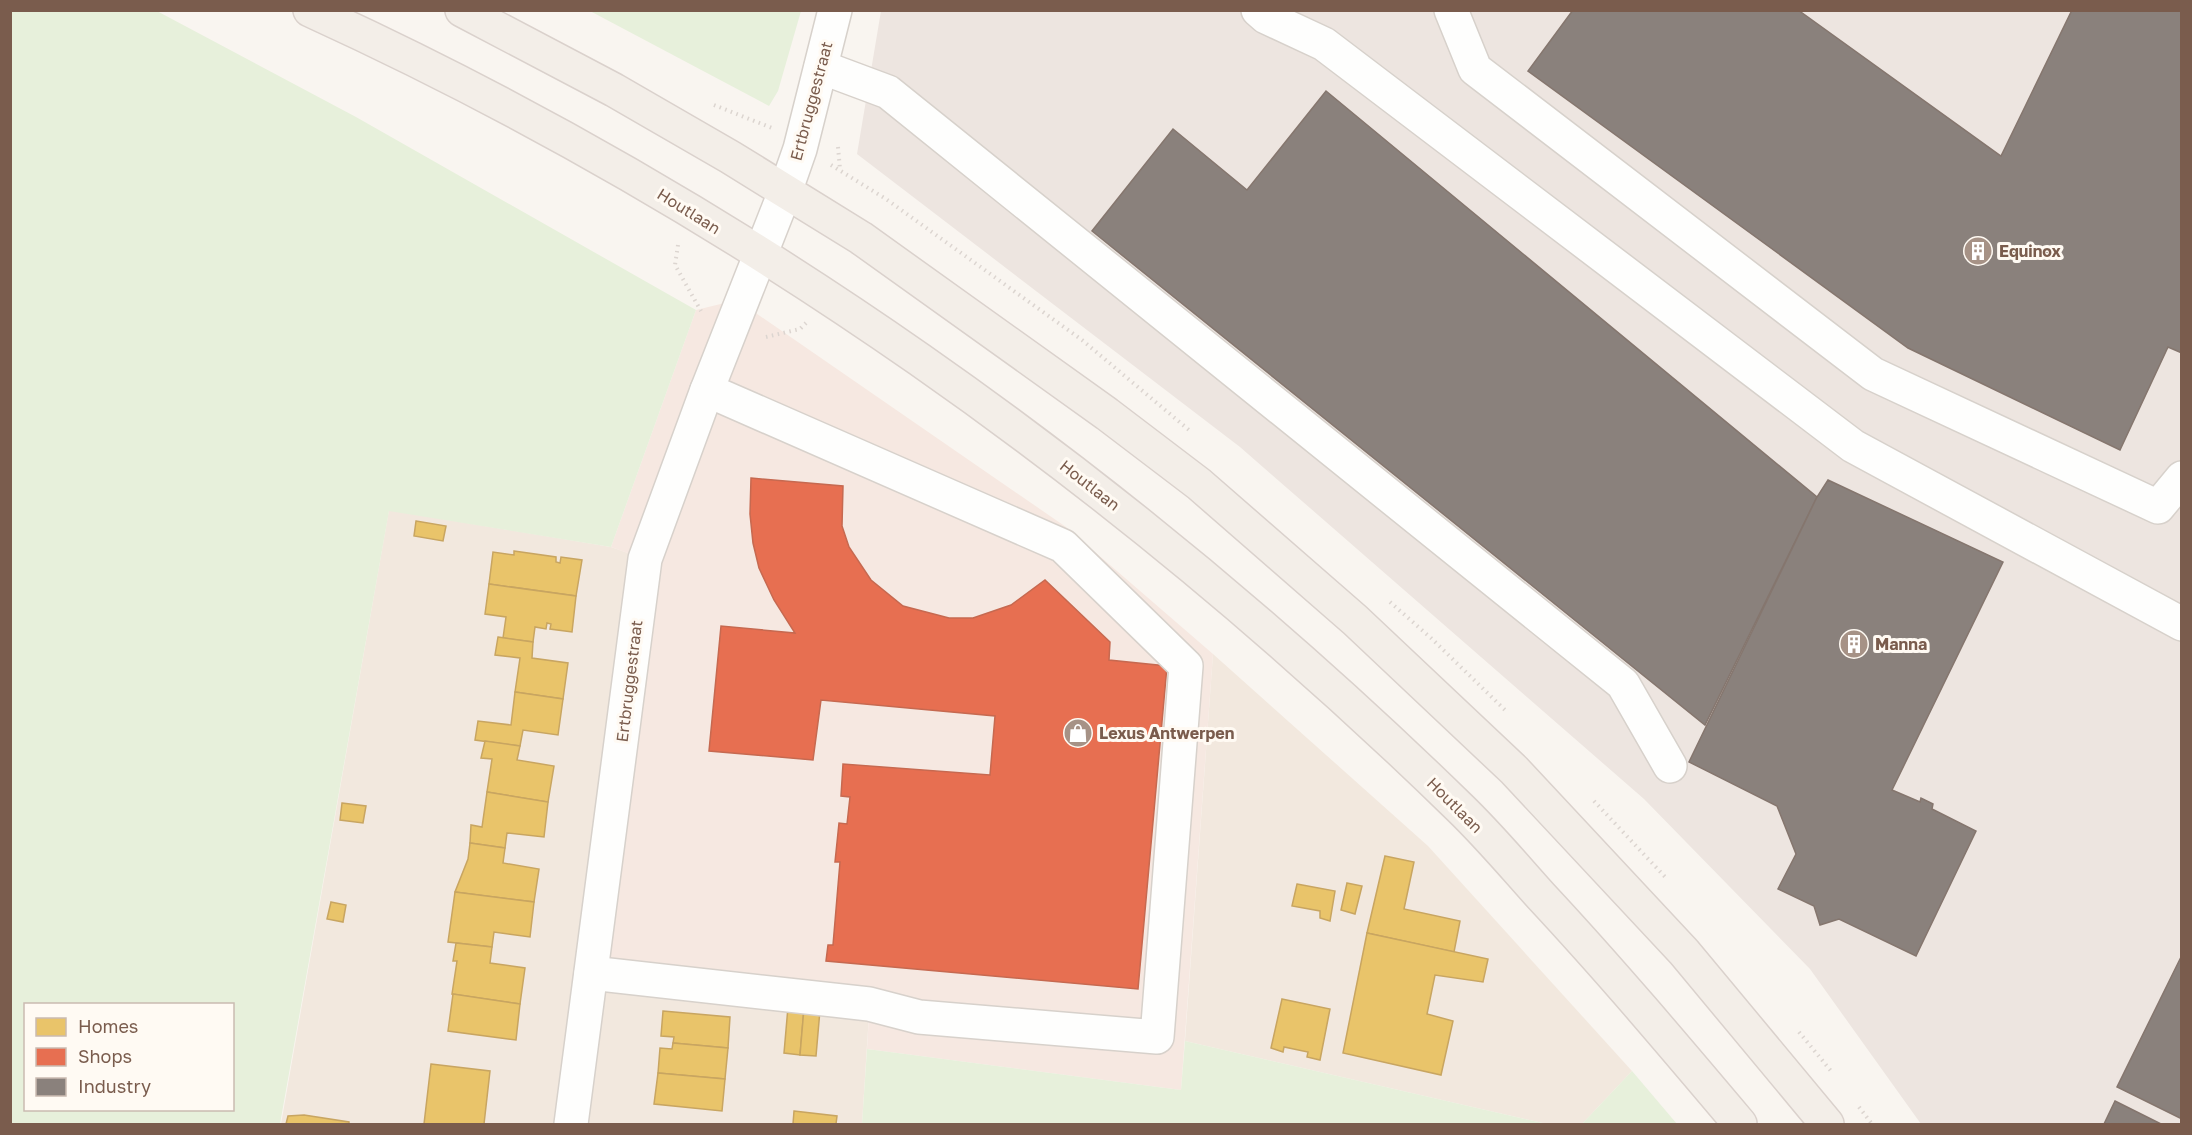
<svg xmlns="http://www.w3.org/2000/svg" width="2192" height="1135" font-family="'Golos Text',sans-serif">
<rect width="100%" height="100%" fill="#f9f5f0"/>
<g fill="#f2e8de">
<path d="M389,510L611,547L645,559L869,1014L862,1124H281Z"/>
<path d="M1213,654L1428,846L1632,1071L1582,1124H1547L1185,1041Z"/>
</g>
<path fill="#f6e8e1" d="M737,300L1066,527L1213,654L1181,1090L867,1049L869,1015L590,984L644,559L611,547L696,310Z"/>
<path fill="#ede5e0" d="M881,11H2181V1124H1921L1810,969L1644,799L1240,447L857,154Z"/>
<g fill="#e7f0db" fill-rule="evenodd">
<path d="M155,10L356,117L696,310L611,547L389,511L280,1124H11V11ZM26,1004H232V1110H26Z"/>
<path d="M590,11H801L778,91L769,106Z"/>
<path d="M1185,1041L1547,1124H862L867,1049L1181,1090Z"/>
<path d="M1632,1071L1677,1124H1582Z"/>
</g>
<g fill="#e9c46a" stroke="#c8a561" stroke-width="1.5">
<path d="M416,521L446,526L443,541L414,536Z"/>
<path d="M514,551L556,557V562L560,563L561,557L582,560L576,596L489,584L493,552L514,555Z"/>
<path d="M489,584L576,596L572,632L550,629L551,624L547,623L546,629L535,627L533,642L503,638L506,617L485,614Z"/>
<path d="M498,637L533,642L532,658L568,663L563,699L515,692L520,658L495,655Z"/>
<path d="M515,692L563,699L558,735L523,730L520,746L475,740L478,721L511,725Z"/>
<path d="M485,741L520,746L517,760L554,766L548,802L487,792L492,759L481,758Z"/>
<path d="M487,792L548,802L544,837L507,833L505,848L470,843L471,825L482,827Z"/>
<path d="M342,803L366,806L363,823L340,820Z"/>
<path d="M470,843L505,848L503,863L539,869L534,902L455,892L468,859Z"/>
<path d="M1385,856L1414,862L1404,909L1460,921L1454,952L1367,933Z"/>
<path d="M1347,883L1362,886L1355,914L1341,910Z"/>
<path d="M1297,884L1335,891L1330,921L1320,918V911L1292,906Z"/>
<path d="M455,892L534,902L530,937L494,932L492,947L448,942Z"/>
<path d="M331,902L346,905L343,922L327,919Z"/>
<path d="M1367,933L1488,959L1483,982L1435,975L1427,1014L1453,1021L1441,1075L1343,1053Z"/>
<path d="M456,943L492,947L490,963L525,968L520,1004L452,994L457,961H453Z"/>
<path d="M453,994L520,1004L516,1040L448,1031Z"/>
<path d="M1282,999L1330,1009L1320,1060L1307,1057L1308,1052L1284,1047L1283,1052L1271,1048Z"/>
<path d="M788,1007L804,1008L800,1055L784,1053Z"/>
<path d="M804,1008L820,1010L816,1056L800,1055Z"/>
<path d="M663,1011L730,1017L728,1048L673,1043L674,1037L661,1036Z"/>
<path d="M673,1043L728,1048L725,1079L658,1073L660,1048L672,1049Z"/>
<path d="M431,1064L490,1071L484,1124H424Z"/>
<path d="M658,1073L725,1079L722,1111L654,1104Z"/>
<path d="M794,1111L837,1116L836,1124H793Z"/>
<path d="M304,1115L349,1122V1124H286L288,1116Z"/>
</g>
<path fill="#e76f51" stroke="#c66950" stroke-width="1.5" d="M751,478L843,486L842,526L849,547L871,580L903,606L949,618H973L1011,605L1045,580L1110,642L1109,660L1167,666L1138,989L826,961L828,945H833L840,862H835L839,823L847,824L850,797L841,796L843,764L990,775L995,716L821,700L813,760L709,751L721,626L795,633L774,600L759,568L753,543L750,514Z"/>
<g fill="#8a817c" stroke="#85766e" stroke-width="1.5">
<path d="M1573,10H1798L2001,156L2072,10H2182V353L2168,347L2120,450L1908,348L1528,71Z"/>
<path d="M1326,91L1817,497L1705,725L1092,231L1173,129L1247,190Z"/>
<path d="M1828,480L2003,562L1892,790L1920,802L1921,798L1933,804L1932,809L1976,831L1916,956L1839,919L1820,925L1814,906L1778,889L1796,854L1777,806L1689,762L1817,497Z"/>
<path d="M2182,955V1119L2117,1087Z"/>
<path d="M2115,1101L2161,1124H2104Z"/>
</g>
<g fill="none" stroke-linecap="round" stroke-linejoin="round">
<g stroke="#d7d1cb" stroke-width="36">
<g id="minor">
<path d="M1258,10L1266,17L1324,44L1853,446L2182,624"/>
<path d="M1451,10L1475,69L1873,374L2158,507L2182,478"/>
<path d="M821,67L888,92L1623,684L1670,766"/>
<path d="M591,973L869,1004L919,1017L1157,1037L1186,666L1063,546L707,390"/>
<path d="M571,1124L645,559L707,390L785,192L800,149L835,10"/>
</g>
</g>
<g stroke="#dad1cc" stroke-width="36">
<g id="major">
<path d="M310,10C737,205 1125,481 1460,808C1489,836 1514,866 1541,896C1610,970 1675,1047 1740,1124"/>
<path d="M462,10L614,90L730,157L861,238L1107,414L1199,484L1355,620L1514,770L1684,952L1827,1124"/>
</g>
</g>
<g stroke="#dcd5d0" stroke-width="4" stroke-dasharray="1.5 4.5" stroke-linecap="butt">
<path d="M714,105L772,128"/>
<path d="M838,147L840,169"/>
<path d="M831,165L886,199L1082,340L1189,430"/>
<path d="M678,245L675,265L701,311"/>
<path d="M766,337L800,329L806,323"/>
<path d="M1390,602L1431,638L1505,710"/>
<path d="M1594,801L1667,879"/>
<path d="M1799,1032L1831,1071"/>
<path d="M1859,1107L1872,1124"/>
</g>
<use href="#minor" stroke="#fefefd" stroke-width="33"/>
<use href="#major" stroke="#f3eee8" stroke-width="33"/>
</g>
<defs>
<g id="building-disc" transform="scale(1.5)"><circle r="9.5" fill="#a69286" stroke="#fffaf3"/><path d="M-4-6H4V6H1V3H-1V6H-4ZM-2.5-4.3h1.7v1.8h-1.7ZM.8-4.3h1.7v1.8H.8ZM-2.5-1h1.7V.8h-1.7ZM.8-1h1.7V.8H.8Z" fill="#fff"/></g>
<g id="shop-disc" transform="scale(1.5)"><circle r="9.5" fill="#a69286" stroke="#fffaf3"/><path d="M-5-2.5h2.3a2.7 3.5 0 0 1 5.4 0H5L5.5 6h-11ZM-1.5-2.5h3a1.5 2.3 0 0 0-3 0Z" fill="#fff"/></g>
</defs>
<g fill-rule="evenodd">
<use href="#building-disc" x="1978" y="251"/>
<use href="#building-disc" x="1854" y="644"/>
<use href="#shop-disc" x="1078" y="733"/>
</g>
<g text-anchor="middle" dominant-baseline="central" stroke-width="6" stroke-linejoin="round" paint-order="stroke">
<g font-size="16" fill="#7a5c4d" stroke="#fffaf3">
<text transform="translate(811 101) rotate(-75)">Ertbruggestraat</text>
<text transform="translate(689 211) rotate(32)">Houtlaan</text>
<text transform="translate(1090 485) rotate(38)">Houtlaan</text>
<text transform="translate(629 681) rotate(-83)">Ertbruggestraat</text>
<text transform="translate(1455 805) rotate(45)">Houtlaan</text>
</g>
<g font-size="16" font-weight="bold" fill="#7a5c4d" stroke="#fffaf3" text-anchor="start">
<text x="1999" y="251">Equinox</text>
<text x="1875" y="644">Manna</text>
<text x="1099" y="733">Lexus Antwerpen</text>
</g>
</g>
<rect width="2192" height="1135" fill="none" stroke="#7a5c4d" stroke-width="24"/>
<rect x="24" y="1003" width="210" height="108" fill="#fffaf3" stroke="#cabbb1" stroke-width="1.5"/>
<rect x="36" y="1018" width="30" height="18" fill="#e9c46a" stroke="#cabbb1" stroke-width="1.5"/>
<text x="78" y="1033" font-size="18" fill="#7a5c4d">Homes</text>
<rect x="36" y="1048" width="30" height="18" fill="#e76f51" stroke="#cabbb1" stroke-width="1.5"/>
<text x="78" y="1063" font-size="18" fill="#7a5c4d">Shops</text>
<rect x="36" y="1078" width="30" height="18" fill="#8a817c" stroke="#cabbb1" stroke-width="1.5"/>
<text x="78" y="1093" font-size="18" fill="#7a5c4d">Industry</text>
</svg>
